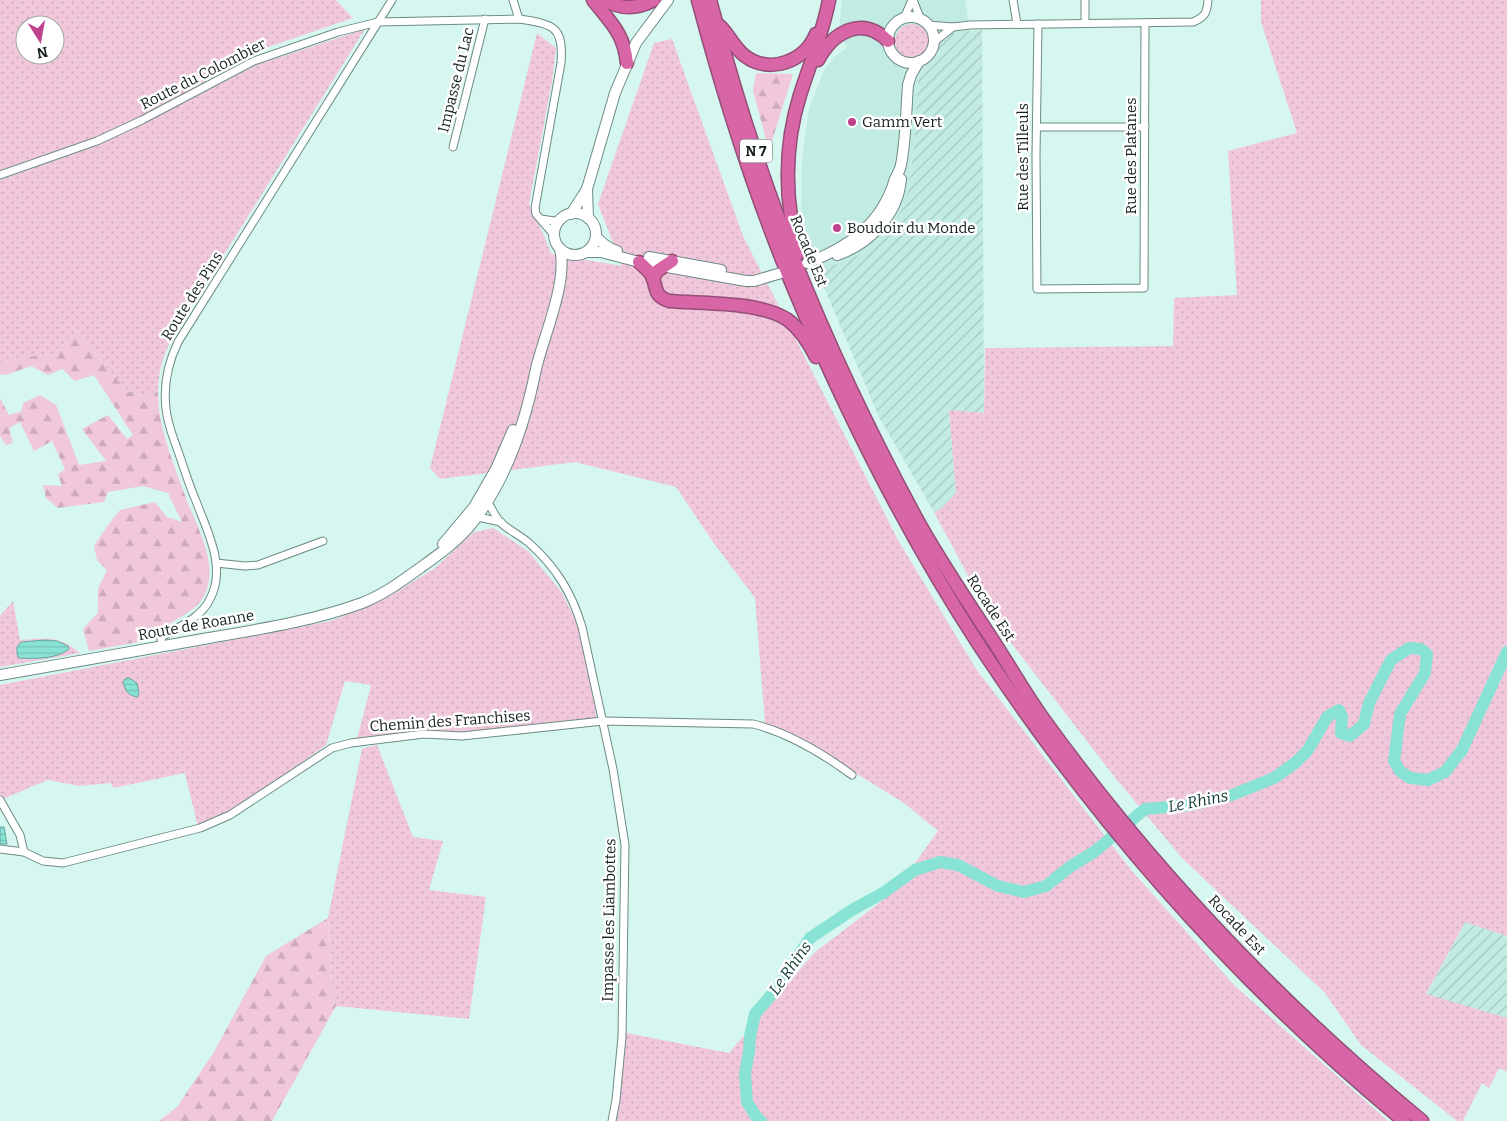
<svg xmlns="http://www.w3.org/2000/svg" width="1507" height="1121" font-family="Bitter,serif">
<defs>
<pattern id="industrial-furrows" width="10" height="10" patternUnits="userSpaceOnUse" patternTransform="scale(1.25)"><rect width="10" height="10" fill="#c1ebe3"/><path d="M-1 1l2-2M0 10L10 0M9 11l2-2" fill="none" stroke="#a5c9c2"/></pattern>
<pattern id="grass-dots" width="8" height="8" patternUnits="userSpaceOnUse" patternTransform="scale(1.25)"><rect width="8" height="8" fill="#f1c7dc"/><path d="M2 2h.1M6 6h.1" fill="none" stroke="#ceabbc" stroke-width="1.8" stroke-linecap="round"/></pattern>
<pattern id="forest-firs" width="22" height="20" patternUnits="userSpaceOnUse" patternTransform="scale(1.25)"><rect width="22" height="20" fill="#f1c7dc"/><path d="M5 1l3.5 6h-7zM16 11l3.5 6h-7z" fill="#ceabbc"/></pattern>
<pattern id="water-rules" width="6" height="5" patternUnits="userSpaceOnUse" patternTransform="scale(1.25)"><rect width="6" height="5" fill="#89e3d4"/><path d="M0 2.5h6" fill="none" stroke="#75c2b6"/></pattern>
</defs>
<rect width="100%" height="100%" fill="#d6f6f0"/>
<path fill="#c1ebe3" d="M842,0H965L970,32L917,38L918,83L913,158L909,187L903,205L895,223L875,243L855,257L817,271L808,251L801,209L802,160L809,109L824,70L836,56L847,48L839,30Z"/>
<g fill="url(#industrial-furrows)">
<path d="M982,30L984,414L949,411L956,493L941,509L934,512L879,417L817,271L855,257L875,243L895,223L903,205L909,187L913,157L918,83L917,38Z"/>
<path d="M1465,922L1507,936V1018L1426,995Z"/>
</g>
<g fill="url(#grass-dots)" fill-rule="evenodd">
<path d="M0,0H336L353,18L254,52L149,115L57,153L0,173ZM25,25H55V55H25Z"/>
<path d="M1261,0H1507V936L1465,922L1426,994L1507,1018V1072L1499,1068L1489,1088L1482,1083L1463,1121H1457L1361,1045L1325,993L1182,858L1113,775L988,613L934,512L941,509L956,493L949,410L984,413L985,348L1173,346L1174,298L1237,295L1228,151L1297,133L1261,22Z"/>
<circle cx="912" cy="41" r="17"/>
<path d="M365,29L172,338C163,356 158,372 158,392L136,395L126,390L77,332L53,355C34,356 17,356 0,364V180L87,149L127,132L256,65Z"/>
<path d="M537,33L556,48L552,81L529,204L545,238L551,254L622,266L598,204L654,43L672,39L743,236L898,540L976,669L1131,870L1235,986L1388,1121H616L626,1033L729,1053L814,953L895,891L938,831L904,803L839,763L765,723L755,598L713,542L676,487L575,462L440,479L430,468Z"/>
<path d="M493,528L528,551L562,593L580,630L597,719L461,733L415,731L357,739L371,685L345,681L326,745L248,801L222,817L198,827L185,773L113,788L111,783L79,786L48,780L0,800V685L331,621L385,599L435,568L474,532Z"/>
<path d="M13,601L20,640C47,638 58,635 80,653L0,667V616Z"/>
<path d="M377,745L413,837L443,841L429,890L486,897L469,1019L336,1006L332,981L328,918L362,749Z"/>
</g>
<g fill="url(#forest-firs)">
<path d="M756,73L793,74L769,150L753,91Z"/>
<path d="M77,332L126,390L136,395L158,392C157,425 175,467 186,498C197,527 220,565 204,596C193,616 167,620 154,637V639L89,651L83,629L98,613V589L107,570L97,560L94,546L108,525L120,510L155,502L167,517L182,522L168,493L143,486L108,492L104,502L58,508L46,498L43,485L62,486L58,474L65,469L52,441L34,451L20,422L9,428L13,443L6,445L0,436V398L9,415L22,411L23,403L40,395L56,405L79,465L106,461L82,429L108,415L127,439L133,435L94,375L75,381L62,369L48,375L31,366L6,375L0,374V364C17,356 34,356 53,355Z"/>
<path d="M328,918L332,981L336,1006L272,1121H159L177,1107L214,1052L266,956Z"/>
</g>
<g fill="url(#water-rules)" stroke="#66a89d">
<path d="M45,640L57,641L68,646L69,649C58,659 33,659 19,658L17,654V647L21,642Z"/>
<path d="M129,678L137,683L139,694L137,697C128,695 125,691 123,682L125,679Z"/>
<path d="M0,827H4L7,844H0Z"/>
</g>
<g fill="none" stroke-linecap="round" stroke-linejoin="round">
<path stroke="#89e3d4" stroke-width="12" d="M761,1121L757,1118L747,1102L745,1073L749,1052L750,1036L755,1014L778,987L810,938L852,910L883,893L915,870L940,862L958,865L998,886L1024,892L1046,886L1071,866L1094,852L1145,809L1191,805L1232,795L1274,778L1295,763L1308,750L1327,717L1339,710L1342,717L1341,733L1350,736L1364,724L1369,703L1391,660L1409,648L1421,649L1427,654L1425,673L1400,714L1394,761L1400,771L1410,778L1428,780L1445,772L1462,750L1507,652"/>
<g stroke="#6d8b86" stroke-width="9">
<g id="street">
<path d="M513,0L519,19"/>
<path d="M913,0L921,20"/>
<path d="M1013,0L1017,24"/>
<path d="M904,18L912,0"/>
<path d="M1085,23V0"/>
<path d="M1038,24L1036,156L1037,289L1144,288L1145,23"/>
<path d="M928,25L953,27L970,25L1193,22C1205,17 1207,13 1208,0"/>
<path d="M934,42L953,27"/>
<path d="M1037,127H1145"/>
<path d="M453,147L485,19"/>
<path d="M0,175L97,141L142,120L254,61L338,32L378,22L519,19C553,24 564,26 561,63L535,208L536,214L555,236"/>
<path d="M541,219L554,221L561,220"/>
<path d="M483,502H487C492,508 495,516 500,522C508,530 520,535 529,543C556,567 572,593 582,627L613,769L625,845L622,1037L616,1100L612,1121"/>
<path d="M478,517L501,522"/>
<path d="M216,563L245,566L258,565L323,541"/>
<path d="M162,646L161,639L163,636C179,627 202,617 210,599C227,567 207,531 196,501C189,485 184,468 178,451C173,437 167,423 166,408C163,384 168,363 178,342L392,0"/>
<path d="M0,800L20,835L24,852"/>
<path d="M0,849L24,852L43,861L63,863L200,828L230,815L332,748L351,743L424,734L462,736L603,721L753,724C789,733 822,753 852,775"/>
</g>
</g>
<g stroke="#6d8b86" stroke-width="12">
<g id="secondary">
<circle cx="911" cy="40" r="23"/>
<circle cx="575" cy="234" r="21"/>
<path d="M571,214L587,189"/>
<path d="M588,218L587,189L615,93L636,43L668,0"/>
<path d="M596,236C602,244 608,248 617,251"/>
<path d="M586,252H601L639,262L746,281H754L781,273"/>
<path d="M837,255C870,244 898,214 901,179"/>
<path d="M649,257L721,270"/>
<path d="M807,263C849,247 882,224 895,179C897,175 900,170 901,165C906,139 906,111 908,85L911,75L919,61"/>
<path d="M443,544L474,507L496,469L513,430"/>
<path d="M0,675C70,663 140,650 209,638C261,629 313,621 362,603C383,595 402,581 420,568C438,555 455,543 469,527C506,483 525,424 536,369C544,335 568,282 560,249"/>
</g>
</g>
<g stroke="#944e76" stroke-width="15">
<g id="highway">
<path d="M593,0C610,22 624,33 627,63"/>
<path d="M605,0C622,10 637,9 654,0"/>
<path d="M698,0C724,98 755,196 794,289C846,413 907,535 981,648C1098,825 1241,986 1404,1121"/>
<path d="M710,0C731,79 755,157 784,233C821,330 866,425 915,516C939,560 967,601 994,642C1010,667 1025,693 1042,717C1150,867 1279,1003 1422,1121"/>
<path d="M720,26C730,36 734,48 745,56C770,75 805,61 816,34"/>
<path d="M818,60C833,32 862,15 888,41"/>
<path d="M799,253C784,202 784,146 800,95C810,63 823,33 829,0"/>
<path d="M639,262C643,266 648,270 651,274C658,287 652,295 669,301C703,304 760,301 788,320C800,329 809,343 816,357"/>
<path d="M653,279L657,271L672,261"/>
</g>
</g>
<use href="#street" stroke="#fff" stroke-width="7"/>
<use href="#secondary" stroke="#fff" stroke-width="10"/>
<use href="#highway" stroke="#d866a6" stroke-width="12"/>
</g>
<g fill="#c0418d" stroke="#fff" stroke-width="2">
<circle cx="852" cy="122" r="5"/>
<circle cx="837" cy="228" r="5"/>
</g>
<g text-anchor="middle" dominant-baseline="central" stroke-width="5" stroke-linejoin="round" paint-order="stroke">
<rect fill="#fff" stroke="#5b6362" stroke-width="1" x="740" y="139.5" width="32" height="23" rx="4"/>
<g font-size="14" font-weight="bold" fill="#15201e">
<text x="756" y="151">N 7</text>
</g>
<g font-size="15" fill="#15201e" stroke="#fff">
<text transform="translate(203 74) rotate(-27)">Route du Colombier</text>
<text transform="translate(456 80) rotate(-76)">Impasse du Lac</text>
<text transform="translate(1131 156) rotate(-90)">Rue des Platanes</text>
<text transform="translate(1023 157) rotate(-90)">Rue des Tilleuls</text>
<text transform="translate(809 251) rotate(68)">Rocade Est</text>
<text transform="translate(192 296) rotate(-58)">Route des Pins</text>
<text transform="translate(991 608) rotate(57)">Rocade Est</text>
<text transform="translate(196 625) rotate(-10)">Route de Roanne</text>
<text transform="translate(450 721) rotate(-4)">Chemin des Franchises</text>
<text transform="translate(609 920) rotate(-89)">Impasse les Liambottes</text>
<text transform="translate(1237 925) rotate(47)">Rocade Est</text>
</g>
<g font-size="15" fill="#15201e" stroke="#fff" text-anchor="start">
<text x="862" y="122">Gamm Vert</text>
<text x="847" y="228">Boudoir du Monde</text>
</g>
<g font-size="16" font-style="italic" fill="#0e3933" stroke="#fff">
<text transform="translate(1198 801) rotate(-11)">Le Rhins</text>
<text transform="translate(790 968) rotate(-55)">Le Rhins</text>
</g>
</g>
<g transform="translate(40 40) rotate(169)"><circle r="24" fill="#ffffff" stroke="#a1a6a5"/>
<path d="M0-4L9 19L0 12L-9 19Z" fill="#c0418d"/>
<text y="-8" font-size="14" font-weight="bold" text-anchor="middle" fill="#15201e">N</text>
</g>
</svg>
